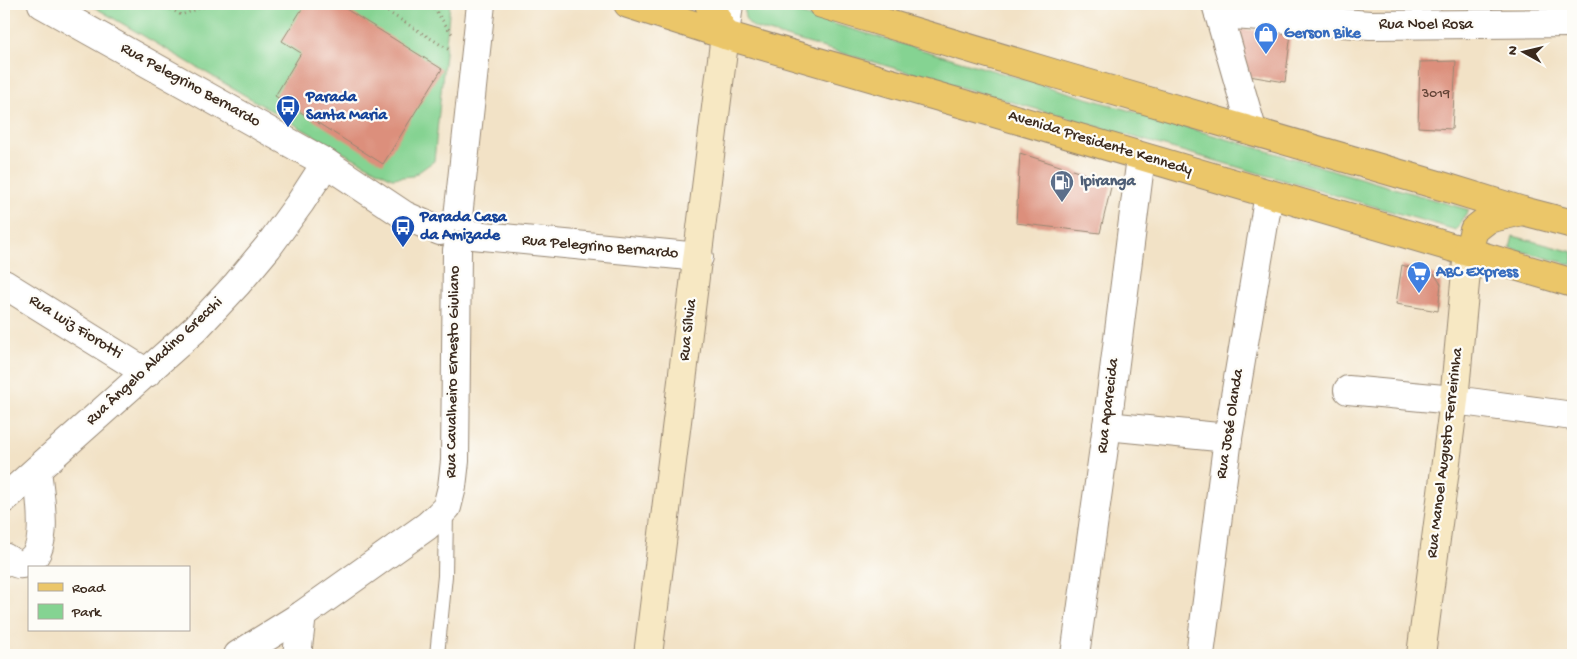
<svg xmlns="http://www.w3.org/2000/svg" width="1577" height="659" font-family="'Gochi Hand',sans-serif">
<rect width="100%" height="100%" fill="#fdfcf7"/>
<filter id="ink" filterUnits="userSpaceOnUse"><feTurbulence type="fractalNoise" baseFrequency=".02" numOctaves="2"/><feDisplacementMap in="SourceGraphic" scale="10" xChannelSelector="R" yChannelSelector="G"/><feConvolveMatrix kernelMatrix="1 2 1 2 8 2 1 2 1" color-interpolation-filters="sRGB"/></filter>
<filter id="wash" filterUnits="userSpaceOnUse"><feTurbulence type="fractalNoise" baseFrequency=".0096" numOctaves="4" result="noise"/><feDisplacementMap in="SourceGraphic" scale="20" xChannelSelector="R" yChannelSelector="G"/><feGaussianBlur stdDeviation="1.12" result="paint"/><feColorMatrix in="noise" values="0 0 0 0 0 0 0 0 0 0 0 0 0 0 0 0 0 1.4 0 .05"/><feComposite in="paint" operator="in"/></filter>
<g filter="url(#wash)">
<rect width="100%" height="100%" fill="#f2e2c6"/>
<g fill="#85d392" stroke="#607e58">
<path d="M89,4H450L434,161L413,176L392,178L340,151Z"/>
<path d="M748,4H766L1469,210L1456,230L755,28C745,22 741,14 748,4Z"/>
<path d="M1513,236L1573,252V265L1510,248Z"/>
</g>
<g id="blocks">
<g fill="#dc8f7c">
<path d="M305,4H338L442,69L383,164L275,96L301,53L282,41Z"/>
<path d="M1237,29L1291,33L1285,82L1249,76Z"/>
<path d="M1456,61L1452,129L1418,127L1420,62Z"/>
<path d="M1020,153L1112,183L1100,233L1016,223Z"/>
<path d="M1402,265L1435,275L1441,284L1438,311L1396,304Z"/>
</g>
</g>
</g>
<g filter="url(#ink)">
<use href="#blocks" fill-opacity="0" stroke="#968672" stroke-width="1"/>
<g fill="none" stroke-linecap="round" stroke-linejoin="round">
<g stroke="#968672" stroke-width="16">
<path id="service" d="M437,655L445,576L446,510"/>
</g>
<g stroke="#968672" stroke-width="30">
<g id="minor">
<path d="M1216,4L1252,129"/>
<path d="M1219,14L1370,25L1573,23"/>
<path d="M4,284L147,373"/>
<path d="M1348,390L1454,400L1573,416"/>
<path d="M1107,426L1228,438"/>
<path d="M4,499L195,329L237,284L268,247L300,203L326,163"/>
<path d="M4,557C9,560 16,565 22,564C53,558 39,492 37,470"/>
<path d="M297,655L302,615"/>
<path d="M1075,655L1107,426L1141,157"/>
<path d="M1200,655L1228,438L1269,194"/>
</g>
</g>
<g stroke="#968672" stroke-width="30">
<g id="tertiary">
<path d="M42,4L326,163L404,215L440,231"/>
<path d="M725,35L729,4"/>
<path d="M458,217L481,4"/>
<path d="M473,235L699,257"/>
<path d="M238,655L302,615L427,526L439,515L447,507L452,487L455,461L457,250"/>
</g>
</g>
<g stroke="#968672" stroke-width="30">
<g id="secondary">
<path d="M648,655L725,35"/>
<path d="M1421,655L1454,400L1468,251"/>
</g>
</g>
<g stroke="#968672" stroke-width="30">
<g id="primary">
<path d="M628,4L725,35L981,109L1573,283"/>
<path d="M709,4L725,35"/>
<path d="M822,4L1059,75L1445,187L1523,211L1573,224"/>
<path d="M1468,251L1474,230L1488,219L1522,211"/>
</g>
</g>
<g stroke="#968672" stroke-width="3" stroke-dasharray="1 4" stroke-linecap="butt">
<path d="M162,4L181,15L211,4"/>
<path d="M375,4L451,51"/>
<path d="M431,4L452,34"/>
</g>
<use href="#service" stroke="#fff" stroke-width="14"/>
<use href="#minor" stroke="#fff" stroke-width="28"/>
<use href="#tertiary" stroke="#fff" stroke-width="28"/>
<use href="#secondary" stroke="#f7e8c3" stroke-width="28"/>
<use href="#primary" stroke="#ebc669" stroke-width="28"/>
</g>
</g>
<defs>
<g id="shop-pin" transform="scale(1.25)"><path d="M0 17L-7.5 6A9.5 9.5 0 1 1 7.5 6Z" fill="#3f7fe0" stroke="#fdfcf7"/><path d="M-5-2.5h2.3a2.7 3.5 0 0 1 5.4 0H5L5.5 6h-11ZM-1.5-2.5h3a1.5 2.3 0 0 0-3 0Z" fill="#fff"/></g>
<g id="bus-pin" transform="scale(1.25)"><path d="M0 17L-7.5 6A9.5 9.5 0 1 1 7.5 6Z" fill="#1a4fb4" stroke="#fdfcf7"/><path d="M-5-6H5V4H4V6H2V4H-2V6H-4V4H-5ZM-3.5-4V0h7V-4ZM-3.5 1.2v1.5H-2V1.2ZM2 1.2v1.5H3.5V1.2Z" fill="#fff"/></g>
<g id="fuel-pin" transform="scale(1.25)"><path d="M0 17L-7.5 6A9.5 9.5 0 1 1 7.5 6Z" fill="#5c6f8a" stroke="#fdfcf7"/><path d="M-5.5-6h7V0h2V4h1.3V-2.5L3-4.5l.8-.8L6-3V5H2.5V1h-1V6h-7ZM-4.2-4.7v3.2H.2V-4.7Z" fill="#fff"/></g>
<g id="supermarket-pin" transform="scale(1.25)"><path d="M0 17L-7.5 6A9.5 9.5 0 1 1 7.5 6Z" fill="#3f7fe0" stroke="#fdfcf7"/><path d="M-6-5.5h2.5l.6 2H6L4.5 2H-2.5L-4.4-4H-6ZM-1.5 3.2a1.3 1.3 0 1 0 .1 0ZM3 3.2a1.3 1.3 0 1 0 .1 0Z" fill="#fff"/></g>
</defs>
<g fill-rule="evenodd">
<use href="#shop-pin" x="1266" y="34"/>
<use href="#bus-pin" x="288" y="107"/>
<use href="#fuel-pin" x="1062" y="182"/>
<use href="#bus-pin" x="403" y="227"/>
<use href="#supermarket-pin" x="1419" y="273"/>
</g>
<g text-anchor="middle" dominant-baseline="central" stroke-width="4.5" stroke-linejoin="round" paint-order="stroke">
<g font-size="14" fill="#634336">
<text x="1436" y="94">3019</text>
</g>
<g font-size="16" fill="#3b2a1e" stroke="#fdfcf7">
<text x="1426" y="25">Rua Noel Rosa</text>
<text transform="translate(190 86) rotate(29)">Rua Pelegrino Bernardo</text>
<text transform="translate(1100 144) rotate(17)">Avenida Presidente Kennedy</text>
<text transform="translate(600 248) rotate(5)">Rua Pelegrino Bernardo</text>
<text transform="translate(75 328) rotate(32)">Rua Luiz Fiorotti</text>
<text transform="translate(689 330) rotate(-83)">Rua Sílvia</text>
<text transform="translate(155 362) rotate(-43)">Rua Ângelo Aladino Grecchi</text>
<text transform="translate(454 372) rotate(-89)">Rua Cavalheiro Ernesto Giuliano</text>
<text transform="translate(1109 406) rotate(-83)">Rua Aparecida</text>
<text transform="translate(1231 424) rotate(-81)">Rua José Olanda</text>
<text transform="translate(1446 453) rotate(-83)">Rua Manoel Augusto Ferreirinha</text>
</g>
<g font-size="16" font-weight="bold" fill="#366cbe" stroke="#fdfcf7" text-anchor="start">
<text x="1284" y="34">Gerson Bike</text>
<text x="1436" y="273">ABC Express</text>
</g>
<g font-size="16" font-weight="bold" fill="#164399" stroke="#fdfcf7" text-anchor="start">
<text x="306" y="98">Parada<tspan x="306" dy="18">Santa Maria</tspan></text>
<text x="420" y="218">Parada Casa<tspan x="420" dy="18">da Amizade</tspan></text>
</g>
<g font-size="16" font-weight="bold" fill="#4e5e75" stroke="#fdfcf7" text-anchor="start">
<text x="1080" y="182">Ipiranga</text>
</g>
</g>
<rect width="1577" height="659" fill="none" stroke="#fdfcf7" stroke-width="20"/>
<rect x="28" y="566" width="162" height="65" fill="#fdfcf7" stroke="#afa8a0"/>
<rect x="38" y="583" width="25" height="8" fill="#ebc669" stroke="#afa8a0"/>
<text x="72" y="592" font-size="15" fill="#3b2a1e">Road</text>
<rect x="38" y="604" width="25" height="15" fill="#85d392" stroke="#afa8a0"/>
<text x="72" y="616" font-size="15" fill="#3b2a1e">Park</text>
<g transform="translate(1524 52) rotate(278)" stroke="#fdfcf7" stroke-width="4" paint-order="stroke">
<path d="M0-4L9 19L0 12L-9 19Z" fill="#3b2a1e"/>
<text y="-8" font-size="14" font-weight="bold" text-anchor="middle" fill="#3b2a1e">N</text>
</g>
</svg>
